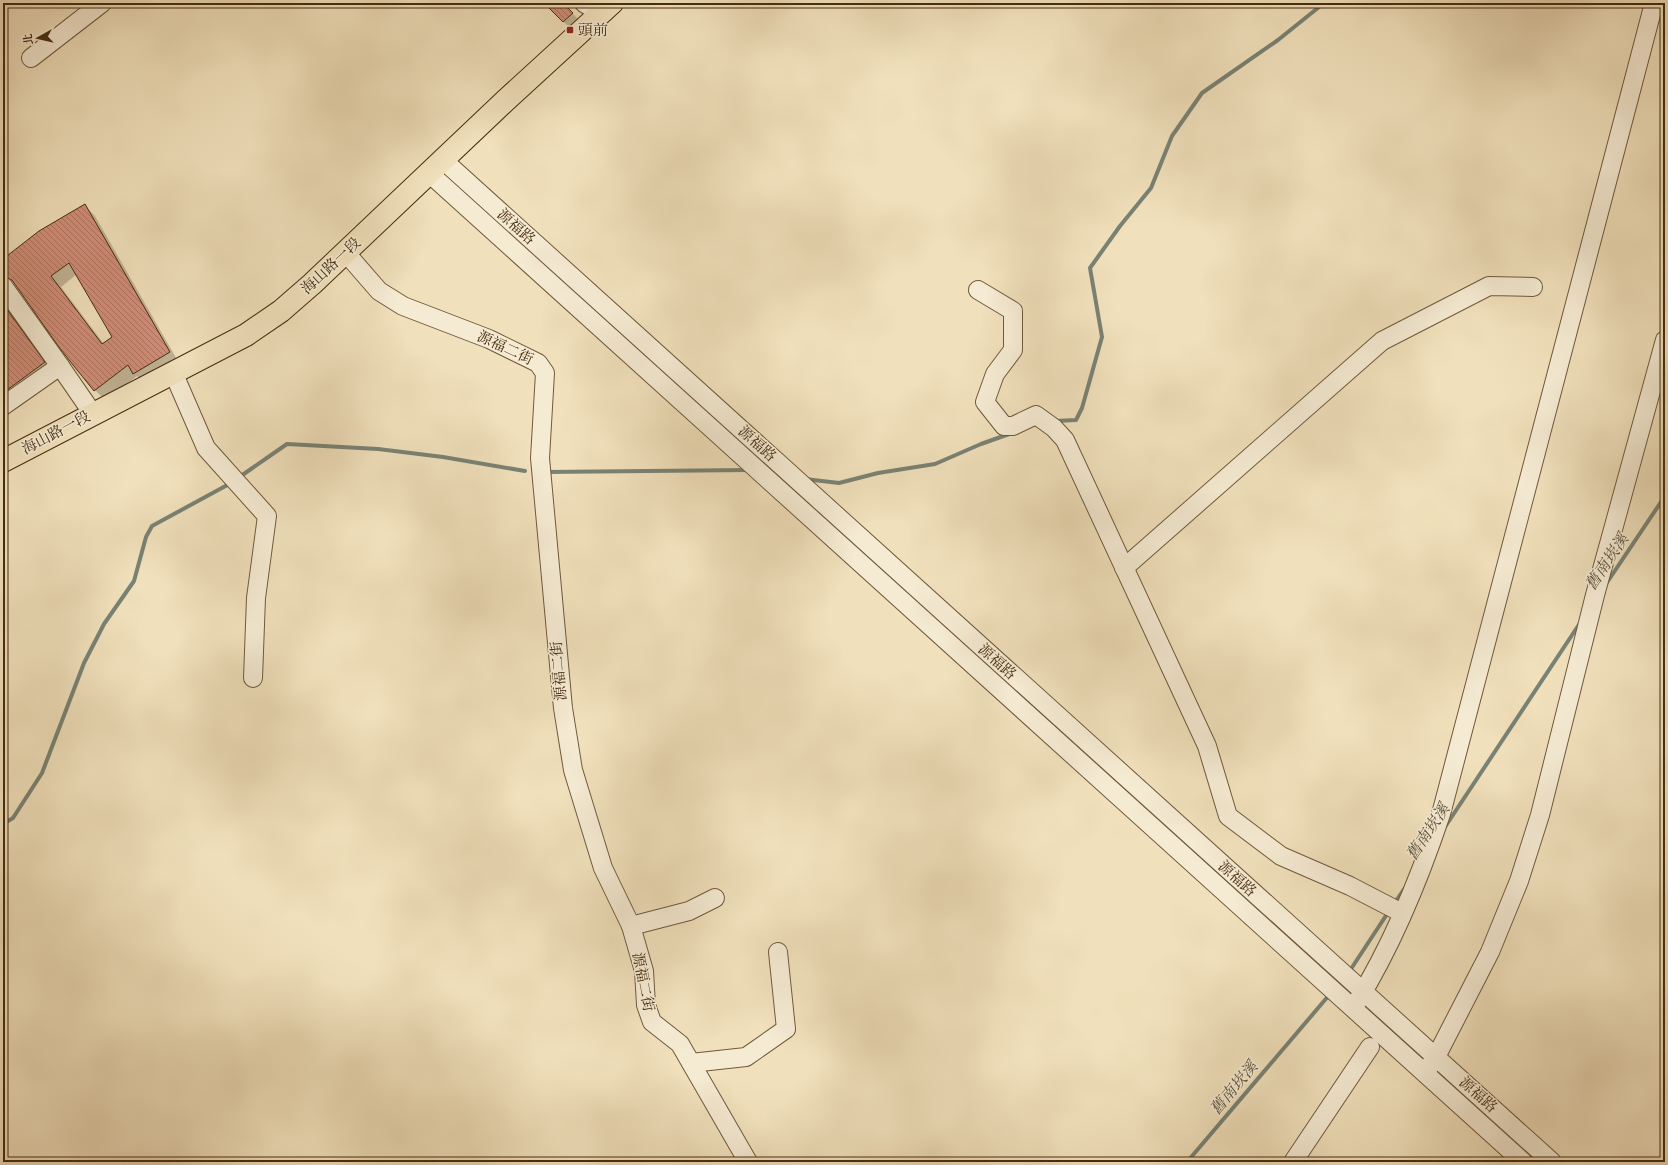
<svg xmlns="http://www.w3.org/2000/svg" width="1668" height="1165" font-family="'IM FELL DW Pica','Noto Serif TC',serif">
<defs>
<pattern id="building-back-hatch" width="6" height="6" patternUnits="userSpaceOnUse"><rect width="6" height="6" fill="#d28d78"/><path d="M-1 5l2 2M0 0l6 6M5-1l2 2" fill="none" stroke="#ac7361"/></pattern>
</defs>
<rect width="100%" height="100%" fill="#f0e0bb"/>
<filter id="stains"><feTurbulence type="fractalNoise" baseFrequency=".005" numOctaves="4"/><feColorMatrix values="0 0 0 0 .2 0 0 0 0 .09 0 0 0 0 .02 0 0 0 .5 -.17"/></filter>
<radialGradient id="worn" r=".72"><stop offset=".6" stop-color="#630" stop-opacity="0"/><stop offset="1" stop-color="#630" stop-opacity=".3"/></radialGradient>
<g fill="#0003" fill-rule="evenodd">
<path d="M545,3H562L579,20L570,28Z"/>
<path d="M85,206L95,216L179,363L144,383L137,376L105,400L95,390L3,269V260ZM77,274L113,338L104,344L61,287Z"/>
<path d="M3,303L11,311L58,377L3,418Z"/>
</g>
<g fill="none" stroke-linecap="round" stroke-linejoin="round">
<g stroke="#798274" stroke-width="4">
<path d="M1055,421L1076,420L1082,408L1102,337L1090,268L1120,226L1151,188L1172,136L1202,93L1278,40L1324,3"/>
<path d="M546,472L749,470"/>
<path d="M238,478L287,444L378,449L443,457L525,471"/>
<path d="M805,479L839,483L878,473L935,464L981,444L1012,433"/>
<path d="M1606,584L1665,496"/>
<path d="M3,824L13,818L42,773L84,663L104,624L134,581L146,537L152,526L231,483"/>
<path d="M1445,827L1580,623"/>
<path d="M1394,904L1405,888"/>
<path d="M1349,972L1389,911"/>
<path d="M1187,1162L1330,994"/>
</g>
</g>
<g fill="url(#building-back-hatch)" stroke="#462c10" fill-rule="evenodd">
<path d="M544,3H563L573,13L563,22Z"/>
<path d="M85,204L170,352L133,374L128,365L94,391L61,350L12,280L3,276V259L39,231ZM69,263L112,337L102,344L51,276Z"/>
<path d="M3,304L45,362L3,393Z"/>
</g>
<g fill="none" stroke-linecap="round" stroke-linejoin="round">
<g stroke="#70593b" stroke-width="20">
<g id="minor">
<path d="M584,3L601,14"/>
<path d="M31,58L102,3"/>
<path d="M443,160L1552,1162"/>
<path d="M429,173L1523,1162"/>
<path d="M346,253L379,291L403,306L489,339L538,363L545,373L540,458L563,708L573,770L603,868L631,926L644,971L646,1005L652,1022L680,1044L748,1162"/>
<path d="M3,286L60,366"/>
<path d="M978,290L1013,311V350L995,374L985,402L1004,426H1013L1036,415L1054,428L1065,440L1207,746L1228,816L1281,856L1350,886L1402,913"/>
<path d="M173,372L206,448L267,516L256,598L253,678"/>
<path d="M3,406L60,366L93,414"/>
<path d="M1124,568L1382,341L1489,286L1533,287"/>
<path d="M631,926L689,911L715,898"/>
<path d="M1357,1002C1392,945 1420,877 1441,814L1654,3"/>
<path d="M691,1063L746,1057L786,1029L778,952"/>
<path d="M1429,1067L1436,1057L1490,952L1519,881L1540,815L1595,595L1665,340"/>
<path d="M1293,1162L1370,1047"/>
</g>
</g>
<g stroke="#462c10" stroke-width="24">
<path id="major" d="M3,461L246,335L281,311L312,284L506,100L612,3"/>
</g>
<use href="#minor" stroke="#f5ebd3" stroke-width="18"/>
<use href="#major" stroke="#f0e0bb" stroke-width="22"/>
</g>
<rect fill="#8f2418" stroke="#f5ebd3" stroke-width="1.5" x="566" y="26" width="8" height="8" rx="2"/>
<g text-anchor="middle" dominant-baseline="central" stroke-width="3" stroke-linejoin="round" paint-order="stroke">
<g font-size="15" fill="#462c10" stroke="#f5ebd3" text-anchor="start">
<text x="578" y="30">頭前</text>
</g>
<g font-size="15" fill="#462c10" stroke="#f5ebd3">
<text transform="translate(516 227) rotate(42)">源福路</text>
<text transform="translate(331 266) rotate(-43)">海山路一段</text>
<text transform="translate(505 348) rotate(25)">源福二街</text>
<text transform="translate(56 433) rotate(-28)">海山路一段</text>
<text transform="translate(757 444) rotate(42)">源福路</text>
<text transform="translate(997 662) rotate(42)">源福路</text>
<text transform="translate(559 671) rotate(-95)">源福二街</text>
<text transform="translate(1237 879) rotate(42)">源福路</text>
<text transform="translate(643 982) rotate(79)">源福二街</text>
<text transform="translate(1478 1095) rotate(42)">源福路</text>
</g>
<g font-size="16" font-style="italic" fill="#5b503a" stroke="#f5ebd3">
<text transform="translate(1607 562) rotate(-56)">舊南崁溪</text>
<text transform="translate(1428 832) rotate(-56)">舊南崁溪</text>
<text transform="translate(1234 1088) rotate(-50)">舊南崁溪</text>
</g>
</g>
<rect width="1668" height="1165" fill="none" stroke="#f0e0bb" stroke-width="16"/>
<rect x="4" y="4" width="1660" height="1157" fill="none" stroke="#462c10" stroke-width="2"/>
<rect x="8" y="8" width="1652" height="1149" fill="none" stroke="#462c10"/>
<g transform="translate(38 38) rotate(262)" stroke="#f5ebd3" stroke-width="3" paint-order="stroke">
<path d="M0-3L7 15L0 10L-7 15Z" fill="#462c10"/>
<text y="-6" font-size="11" font-weight="bold" text-anchor="middle" fill="#462c10">北</text>
</g>
<rect width="100%" height="100%" filter="url(#stains)"/>
<rect width="100%" height="100%" fill="url(#worn)"/>
</svg>
